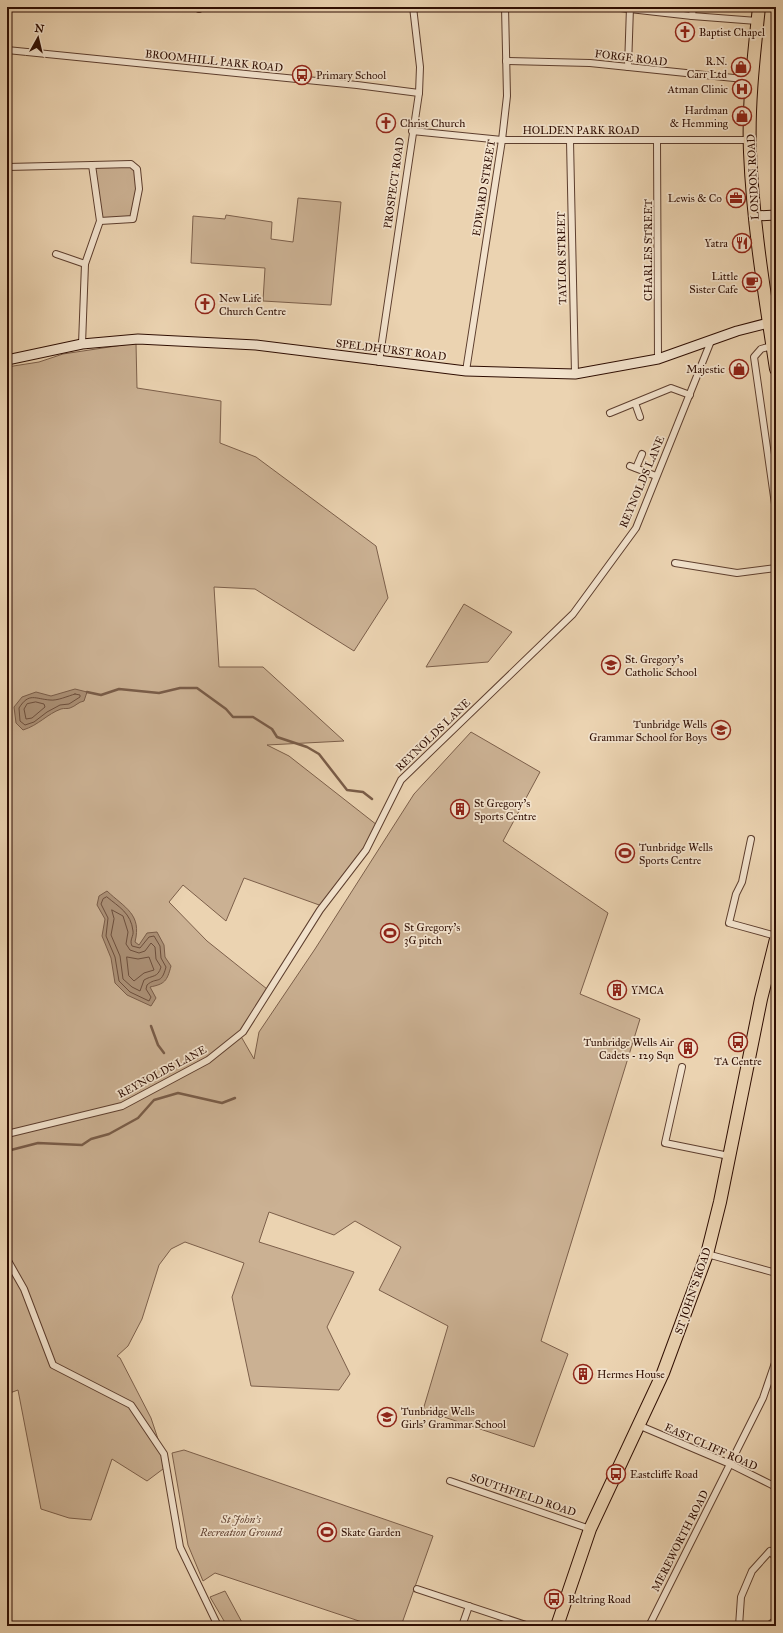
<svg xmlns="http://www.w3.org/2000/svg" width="783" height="1633" font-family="'IM FELL Great Primer',serif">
<rect width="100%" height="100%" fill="#ebd3b1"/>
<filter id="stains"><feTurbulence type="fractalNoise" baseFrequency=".005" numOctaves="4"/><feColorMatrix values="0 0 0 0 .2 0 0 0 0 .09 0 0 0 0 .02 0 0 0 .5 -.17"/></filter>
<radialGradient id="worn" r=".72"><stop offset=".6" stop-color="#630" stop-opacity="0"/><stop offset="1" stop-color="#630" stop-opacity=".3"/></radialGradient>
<g fill="#cbb193" stroke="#7c5f4a">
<path d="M131,164L137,169L139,189L133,219L100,221L92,165Z"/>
<path d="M298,198L341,202L331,305L263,301L265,268L191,263L193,216L225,219L226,215L272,222L271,239L293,242Z"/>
<path d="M136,343L137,388L221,401L220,443L256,457L376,546L388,598L354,651L255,589L214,587L219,667H263L344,741L267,745L289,756L377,825L365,849L322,906L244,878L226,921L183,885L169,902L207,941L267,989L239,1033L254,1059L259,1032L315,949L414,794L471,732L540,772L503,841L608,913L580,994L640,1019L541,1341L568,1354L534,1447L423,1410L448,1326L379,1290L401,1247L355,1221L334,1235L269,1212L259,1242L354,1272L327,1327L350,1374L339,1390L251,1386L232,1297L244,1263L185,1242L171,1249L159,1265L142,1319L128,1346L117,1356L120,1358L151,1418L167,1466L147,1481L112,1459L91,1520L69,1518L41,1509L18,1390L7,1394V367L39,362L63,354Z"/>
<path d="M464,604L512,632L488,662L426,667Z"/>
<path d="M184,1450L433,1536L401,1626H374L215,1573L203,1581L188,1545L172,1453Z"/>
<path d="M225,1591L244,1626H227L210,1597Z"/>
</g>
<g fill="#ab9076" stroke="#795c48">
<path d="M75,689L87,692L84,701C78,702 76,706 70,708C68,709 64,708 61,709C47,714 39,725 23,730L16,723L14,707L22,697L36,692L51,696Z"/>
<path d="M107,891C125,908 142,914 135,942L139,945L147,933L157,932L164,945L165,957L171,966C167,981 165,984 150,987L156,998L151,1006L127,995L115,983L111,958L102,936L105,919L97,905L99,896Z"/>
</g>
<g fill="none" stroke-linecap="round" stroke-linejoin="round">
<g stroke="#6c4e3c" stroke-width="1">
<path d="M75,694L80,695V697L69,704L60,705L47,712L34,722L25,725L20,721L19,708C29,692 35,699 50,700C57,701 68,696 75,694Z"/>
<path d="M36,702L44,704L45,707L32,718L26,719L24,709L27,704Z"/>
<path d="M107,897C119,907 131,913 133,931C134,936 129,940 132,946L140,948L149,937L154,936L160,946L161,958L166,967C161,986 157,976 147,985L146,989L151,997L149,1001L130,992L119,981L115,957L106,936L108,918L101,904L103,899Z"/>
<path d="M112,910L123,916L128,932L126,944L130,950L139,953L145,951L151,943L155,947L156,959L161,967C158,978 152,975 144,980L140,991L132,987L123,979L120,956L111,935L114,919Z"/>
<path d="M127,957L138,959L149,957L154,970L144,973L134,981L129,976Z"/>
</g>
<g stroke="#795c48" stroke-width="2.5">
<path d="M87,692L101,695L119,689L159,693L180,688H197L226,709L233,717H253L272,729L277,737L307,747L319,754L347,790L363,792L372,799"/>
<path d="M151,1026L158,1045L164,1053"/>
<path d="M7,1151L38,1143L82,1145L91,1139L109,1134L138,1118L154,1100L178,1093L222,1103L235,1098"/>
</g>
<g stroke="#5d3e2e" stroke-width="8">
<g id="street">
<path d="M612,7L692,16L757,21"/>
<path d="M199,9V7"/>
<path d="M692,16L693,7"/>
<path d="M7,50L357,85L419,93"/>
<path d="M506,61L590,63L753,80"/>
<path d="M628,67L630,7"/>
<path d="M412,131L502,140H750"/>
<path d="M657,140L658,359"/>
<path d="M570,141L575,374"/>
<path d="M92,165L131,164L137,169L139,189L133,219L100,221"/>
<path d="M7,167L92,165L100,221L85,264L82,344"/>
<path d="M56,254L85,264"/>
<path d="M772,346L761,349L754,357L776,511"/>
<path d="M379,362L419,93L420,67L413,7"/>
<path d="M466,371L502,140L507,96L505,7"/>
<path d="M635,403L640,417"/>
<path d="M610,413L671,388L690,395"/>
<path d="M630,466L656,476"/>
<path d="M636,468L642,454"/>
<path d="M675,563L737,573L776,568"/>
<path d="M751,839L742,882L736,894L729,923L776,936"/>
<path d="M682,1067L665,1143L729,1156"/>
<path d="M7,1134L122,1106L208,1060L243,1032L320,910L366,850L401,780L573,614L636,528L711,341"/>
<path d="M707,1254L776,1273"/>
<path d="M7,1259L24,1289L53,1365L131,1405L164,1454L180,1547L218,1626"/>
<path d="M638,1425L730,1464L776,1487"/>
<path d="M450,1481L590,1529"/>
<path d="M417,1589L529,1626"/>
<path d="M462,1626L469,1606"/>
<path d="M649,1626L763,1398L776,1360"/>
<path d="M739,1626L741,1597L752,1571L770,1551L776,1558"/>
<path d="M768,1626L776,1620"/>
</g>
</g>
<g stroke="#2e0d02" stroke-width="11">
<g id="secondary">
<path d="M755,216L776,215"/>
<path d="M7,360L82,344L138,339L256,345L466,371L575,374L658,359L737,331L768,323"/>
</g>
</g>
<g stroke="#2e0d02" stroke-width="14">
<g id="highway">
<path d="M759,7C754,55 748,104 750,152C753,225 765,297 776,369"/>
<path d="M557,1626L590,1529L663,1373L707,1254L720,1202L761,999L776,939"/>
</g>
</g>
<use href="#street" stroke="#f2e2cc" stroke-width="6"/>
<use href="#secondary" stroke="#f2e2cc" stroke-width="9"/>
<use href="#highway" stroke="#ebd3b1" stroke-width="12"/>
</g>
<defs>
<g id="church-ring" transform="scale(1)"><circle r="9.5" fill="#f2e2cc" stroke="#8f2418" stroke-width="1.5"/><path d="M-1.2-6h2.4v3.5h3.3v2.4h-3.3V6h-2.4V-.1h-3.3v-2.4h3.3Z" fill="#8f2418"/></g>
<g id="shop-ring" transform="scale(1)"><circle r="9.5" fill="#f2e2cc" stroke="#8f2418" stroke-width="1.5"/><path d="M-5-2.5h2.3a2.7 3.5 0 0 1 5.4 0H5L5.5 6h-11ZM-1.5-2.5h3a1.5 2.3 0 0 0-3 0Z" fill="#8f2418"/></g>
<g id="bus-ring" transform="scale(1)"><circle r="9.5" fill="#f2e2cc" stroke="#8f2418" stroke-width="1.5"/><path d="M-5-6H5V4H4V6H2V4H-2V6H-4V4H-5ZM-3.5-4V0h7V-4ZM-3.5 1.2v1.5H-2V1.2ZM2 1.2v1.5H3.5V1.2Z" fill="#8f2418"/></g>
<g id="hospital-ring" transform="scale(1)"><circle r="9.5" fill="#f2e2cc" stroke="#8f2418" stroke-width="1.5"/><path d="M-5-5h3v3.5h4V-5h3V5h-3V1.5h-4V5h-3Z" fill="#8f2418"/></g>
<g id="office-ring" transform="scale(1)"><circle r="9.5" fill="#f2e2cc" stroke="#8f2418" stroke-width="1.5"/><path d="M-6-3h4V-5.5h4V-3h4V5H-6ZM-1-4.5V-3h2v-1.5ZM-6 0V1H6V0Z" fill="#8f2418"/></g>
<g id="restaurant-ring" transform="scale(1)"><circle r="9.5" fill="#f2e2cc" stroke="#8f2418" stroke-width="1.5"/><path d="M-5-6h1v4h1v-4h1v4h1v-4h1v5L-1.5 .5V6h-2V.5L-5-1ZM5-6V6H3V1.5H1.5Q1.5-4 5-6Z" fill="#8f2418"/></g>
<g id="cafe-ring" transform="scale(1)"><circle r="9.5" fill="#f2e2cc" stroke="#8f2418" stroke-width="1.5"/><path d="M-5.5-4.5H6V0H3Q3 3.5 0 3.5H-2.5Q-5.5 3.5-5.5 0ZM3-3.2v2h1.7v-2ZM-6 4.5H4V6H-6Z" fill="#8f2418"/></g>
<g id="school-ring" transform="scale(1)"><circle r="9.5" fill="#f2e2cc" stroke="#8f2418" stroke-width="1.5"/><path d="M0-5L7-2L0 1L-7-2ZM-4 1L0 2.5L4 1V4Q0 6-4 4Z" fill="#8f2418"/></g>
<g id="building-ring" transform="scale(1)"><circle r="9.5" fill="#f2e2cc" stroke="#8f2418" stroke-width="1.5"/><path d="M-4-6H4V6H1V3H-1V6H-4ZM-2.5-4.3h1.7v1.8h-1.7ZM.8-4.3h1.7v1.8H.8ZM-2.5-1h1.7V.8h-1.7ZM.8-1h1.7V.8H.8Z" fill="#8f2418"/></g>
<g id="stadium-ring" transform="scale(1)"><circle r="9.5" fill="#f2e2cc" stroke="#8f2418" stroke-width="1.5"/><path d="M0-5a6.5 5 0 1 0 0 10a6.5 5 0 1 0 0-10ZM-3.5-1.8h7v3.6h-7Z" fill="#8f2418"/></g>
</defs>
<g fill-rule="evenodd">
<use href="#church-ring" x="685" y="32"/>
<use href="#shop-ring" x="741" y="67"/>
<use href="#bus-ring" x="302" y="75"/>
<use href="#hospital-ring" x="742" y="89"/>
<use href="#shop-ring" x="742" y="116"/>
<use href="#church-ring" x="386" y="123"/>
<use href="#office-ring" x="736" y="198"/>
<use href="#restaurant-ring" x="742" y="243"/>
<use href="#cafe-ring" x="752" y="282"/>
<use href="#church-ring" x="205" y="304"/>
<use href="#shop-ring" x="739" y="369"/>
<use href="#school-ring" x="611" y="665"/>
<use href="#school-ring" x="721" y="730"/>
<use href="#building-ring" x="460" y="809"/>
<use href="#stadium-ring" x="625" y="853"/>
<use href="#stadium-ring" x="390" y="933"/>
<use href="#building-ring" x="617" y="990"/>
<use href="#bus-ring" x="738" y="1042"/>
<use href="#building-ring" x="688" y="1048"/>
<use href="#building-ring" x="583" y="1374"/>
<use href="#school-ring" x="387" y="1417"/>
<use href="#bus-ring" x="616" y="1474"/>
<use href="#stadium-ring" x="327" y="1532"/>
<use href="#bus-ring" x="554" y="1599"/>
</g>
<g text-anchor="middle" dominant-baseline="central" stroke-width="3.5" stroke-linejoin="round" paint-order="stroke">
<g font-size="11" fill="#2e0d02" stroke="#f2e2cc" text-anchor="start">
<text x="699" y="32">Baptist Chapel</text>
<text x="727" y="61" text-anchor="end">R.N.<tspan x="727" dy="13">Carr Ltd</tspan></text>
<text x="316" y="75">Primary School</text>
<text x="728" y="89" text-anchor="end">Atman Clinic</text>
<text x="728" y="110" text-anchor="end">Hardman<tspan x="728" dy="13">&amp; Hemming</tspan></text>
<text x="400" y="123">Christ Church</text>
<text x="722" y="198" text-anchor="end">Lewis &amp; Co</text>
<text x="728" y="243" text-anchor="end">Yatra</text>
<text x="738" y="276" text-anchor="end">Little<tspan x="738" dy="13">Sister Cafe</tspan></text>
<text x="219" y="298">New Life<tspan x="219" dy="13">Church Centre</tspan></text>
<text x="725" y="369" text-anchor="end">Majestic</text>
<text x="625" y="659">St. Gregory's<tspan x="625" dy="13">Catholic School</tspan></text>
<text x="707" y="724" text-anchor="end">Tunbridge Wells<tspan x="707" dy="13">Grammar School for Boys</tspan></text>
<text x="474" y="803">St Gregory's<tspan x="474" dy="13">Sports Centre</tspan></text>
<text x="639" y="847">Tunbridge Wells<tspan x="639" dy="13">Sports Centre</tspan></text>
<text x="404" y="927">St Gregory's<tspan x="404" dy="13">3G pitch</tspan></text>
<text x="631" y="990">YMCA</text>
<text x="674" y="1042" text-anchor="end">Tunbridge Wells Air<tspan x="674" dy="13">Cadets - 129 Sqn</tspan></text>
<text x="738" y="1061" text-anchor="middle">TA Centre</text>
<text x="597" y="1374">Hermes House</text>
<text x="401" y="1411">Tunbridge Wells<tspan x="401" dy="13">Girls' Grammar School</tspan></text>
<text x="630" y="1474">Eastcliffe Road</text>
<text x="341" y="1532">Skate Garden</text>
<text x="568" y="1599">Beltring Road</text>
</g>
<g font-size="11" fill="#2e0d02" stroke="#f2e2cc">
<text transform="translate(631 58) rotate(7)">FORGE ROAD</text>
<text transform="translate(214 61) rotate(6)">BROOMHILL PARK ROAD</text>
<text x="581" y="130">HOLDEN PARK ROAD</text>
<text transform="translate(753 177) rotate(-93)">LONDON ROAD</text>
<text transform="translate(394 183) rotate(-82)">PROSPECT ROAD</text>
<text transform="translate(484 188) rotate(-81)">EDWARD STREET</text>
<text transform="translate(648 250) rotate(-90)">CHARLES STREET</text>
<text transform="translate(562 258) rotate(-91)">TAYLOR STREET</text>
<text transform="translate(391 350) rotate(7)">SPELDHURST ROAD</text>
<text transform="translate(642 482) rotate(-67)">REYNOLDS LANE</text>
<text transform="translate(433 735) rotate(-44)">REYNOLDS LANE</text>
<text transform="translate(162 1072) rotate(-28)">REYNOLDS LANE</text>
<text transform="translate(693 1291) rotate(-71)">ST JOHN'S ROAD</text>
<text transform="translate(711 1447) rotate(24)">EAST CLIFF ROAD</text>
<text transform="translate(523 1495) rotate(19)">SOUTHFIELD ROAD</text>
<text transform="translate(680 1541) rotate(-63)">MEREWORTH ROAD</text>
</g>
<g font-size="11" font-style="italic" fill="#654635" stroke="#f2e2cc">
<text x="241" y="1519">St John's<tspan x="241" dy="13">Recreation Ground</tspan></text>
</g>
</g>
<rect width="783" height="1633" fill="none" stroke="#ebd3b1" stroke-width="24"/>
<rect x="8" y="8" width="767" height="1617" fill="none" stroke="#2e0d02" stroke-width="2"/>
<rect x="12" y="12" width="759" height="1609" fill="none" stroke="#2e0d02"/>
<g transform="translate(38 38) rotate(8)" stroke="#f2e2cc" stroke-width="3" paint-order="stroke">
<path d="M0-3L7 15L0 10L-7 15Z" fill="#2e0d02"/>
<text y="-6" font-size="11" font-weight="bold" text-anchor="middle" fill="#2e0d02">N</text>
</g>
<rect width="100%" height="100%" filter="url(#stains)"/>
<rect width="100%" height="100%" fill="url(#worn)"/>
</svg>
